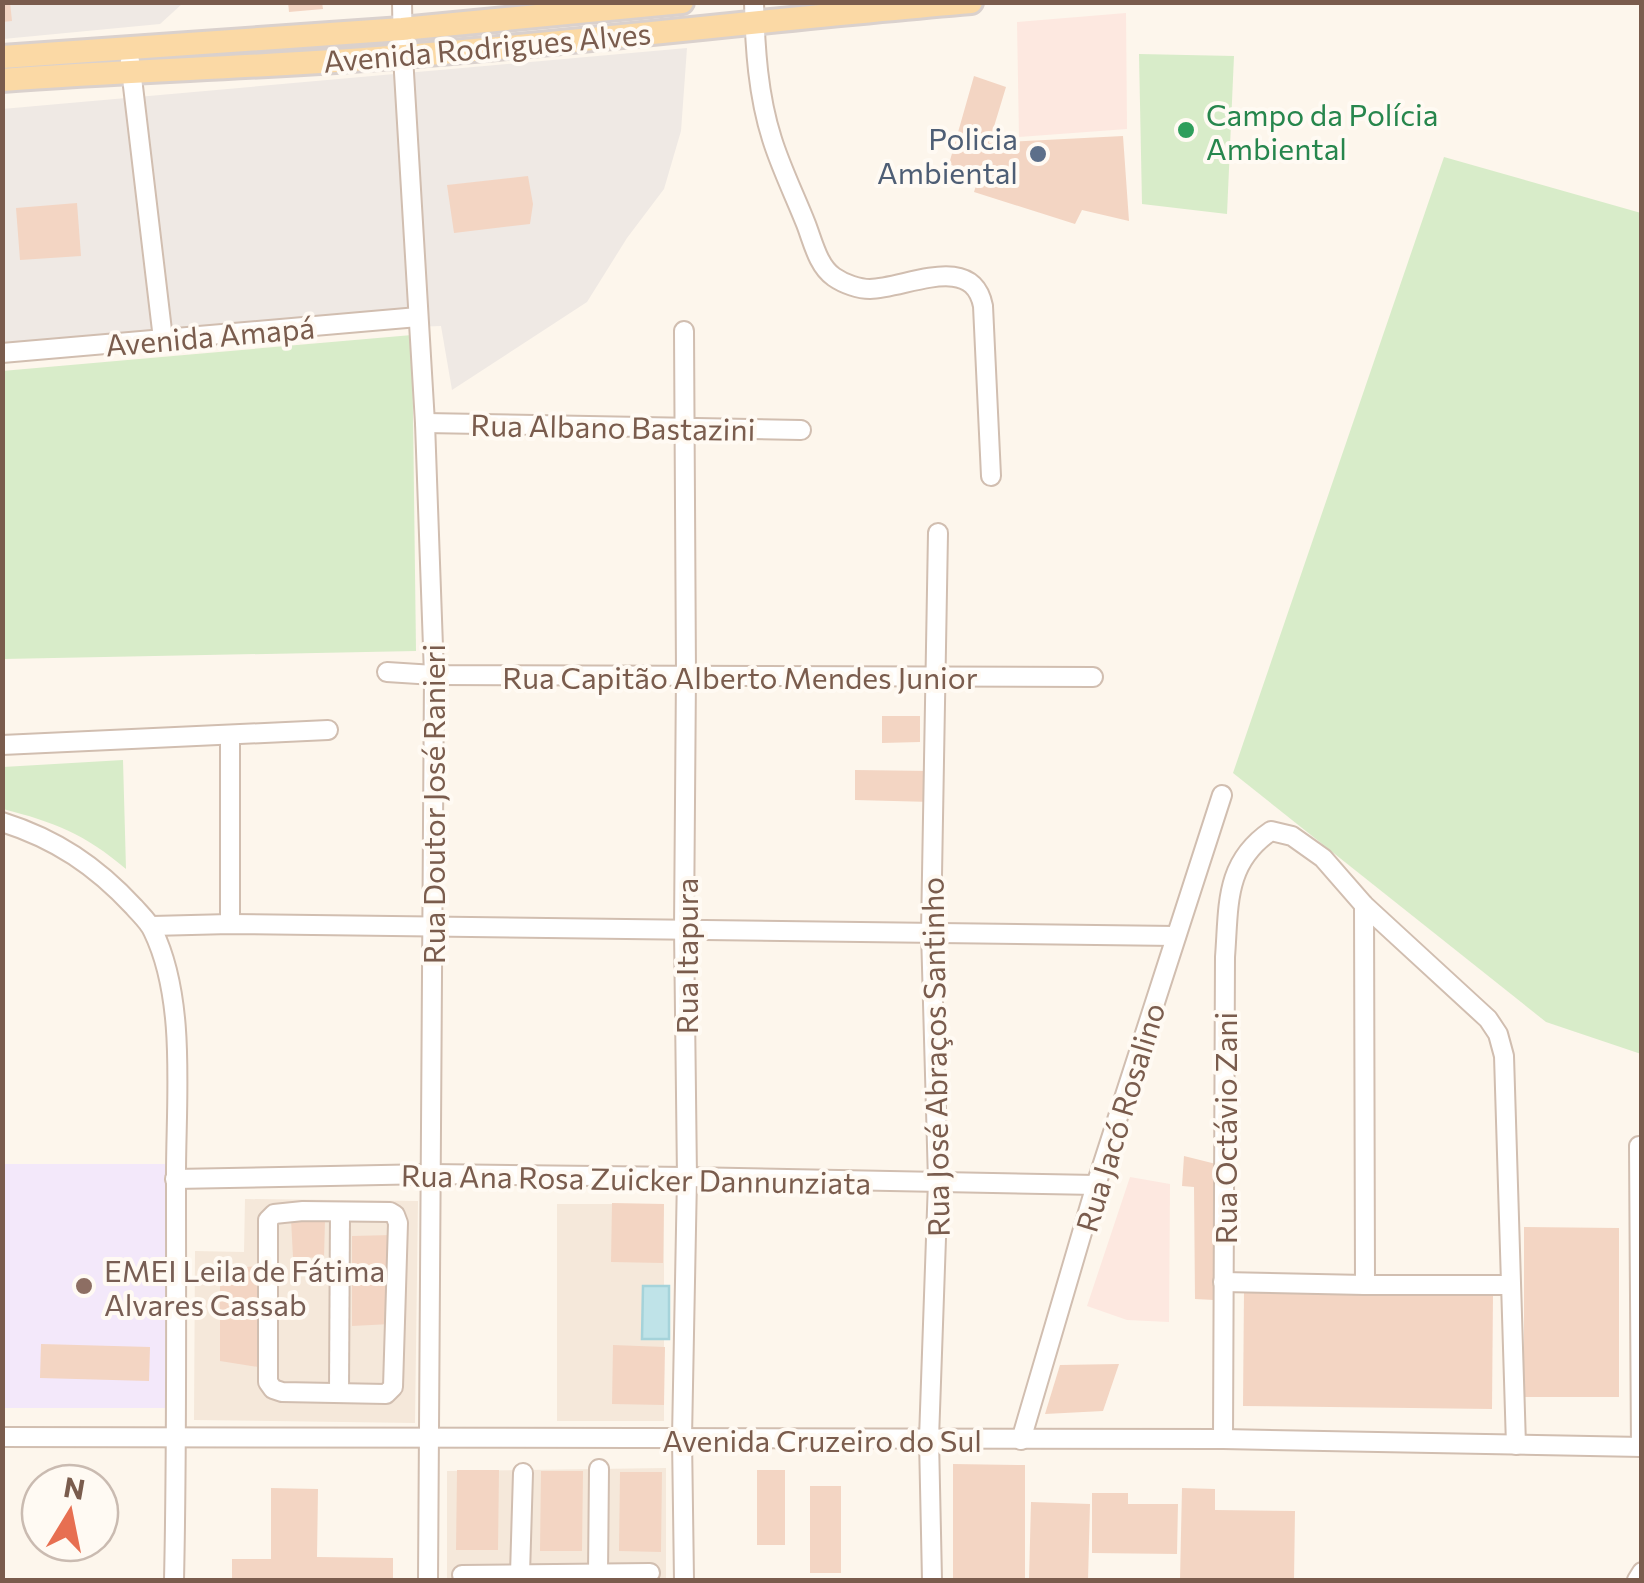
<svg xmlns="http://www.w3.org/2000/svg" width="1644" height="1583" font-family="Commissioner,sans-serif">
<rect width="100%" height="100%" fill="#fdf6ec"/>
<g fill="#f5e8da">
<path d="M245,1199L418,1201L415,1423L194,1420L195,1251L244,1252Z"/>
<rect x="557" y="1204" width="107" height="217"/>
<path d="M666,1468V1580H447V1471Z"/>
</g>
<g fill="#fde8e0">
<path d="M1126,13L1127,129L1019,137L1017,22Z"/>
<path d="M1130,1177L1170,1184L1169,1322L1127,1320L1087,1306Z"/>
</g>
<g fill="#efe9e4">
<path d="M3,3H183L160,24L3,39Z"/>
<path d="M687,48L681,131L664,189L627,238L587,302L452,390L441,326L3,342L2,109Z"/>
</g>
<rect fill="#f3e8fa" x="3" y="1164" width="162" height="244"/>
<g fill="#d8ecc9">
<path d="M1139,54L1234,56L1227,214L1142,204Z"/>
<path d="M1444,157L1641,213V1054L1546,1022L1233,773Z"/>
<path d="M412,335L416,651L3,659L2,371Z"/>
<path d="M123,760L126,869C85,834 54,822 3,809V767Z"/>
</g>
<path fill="#bfe3e8" stroke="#a5d3da" stroke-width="2.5" d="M643,1286H669V1339H642Z"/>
<g fill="#f3d5c3">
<path d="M2,2H10L12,21L2,22Z"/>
<path d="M288,2H322L323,9L289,12Z"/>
<path d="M974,76L1006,87L989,143L1123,136L1129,221L1082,210L1075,224L974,192L979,176L949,164Z"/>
<path d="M528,176L533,204L530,224L454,233L447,185Z"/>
<path d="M77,203L81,256L20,260L16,208Z"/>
<path d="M882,716H920V742L882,743Z"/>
<path d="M855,770L932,771V802L855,800Z"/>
<path d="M1184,1156L1216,1164L1214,1300L1195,1299L1194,1187L1182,1186Z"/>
<path d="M612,1203L664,1204L663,1263L611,1262Z"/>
<path d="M291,1219L325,1220L324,1258L293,1257Z"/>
<path d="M1524,1227L1619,1228V1397H1524Z"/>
<path d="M392,1235L391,1324L352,1326V1236Z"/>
<path d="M257,1266L258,1367L220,1361V1270Z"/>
<path d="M1244,1291L1493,1294L1492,1409L1243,1406Z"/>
<path d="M41,1344L150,1347L149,1381L40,1378Z"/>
<path d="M613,1345L665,1347L664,1405L612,1404Z"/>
<path d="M1119,1364L1103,1411L1045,1414L1060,1365Z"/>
<path d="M953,1464L1025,1465V1579H953Z"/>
<path d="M457,1470H499L498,1550H456Z"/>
<rect x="757" y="1470" width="28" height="75"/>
<path d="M541,1471H583L582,1551H540Z"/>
<path d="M620,1472H662L661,1552L619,1551Z"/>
<rect x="810" y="1486" width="31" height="87"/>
<path d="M271,1488L318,1489L317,1557L393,1558V1580H232V1559H271Z"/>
<path d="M1182,1488L1215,1489V1510L1295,1511L1294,1580H1180Z"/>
<path d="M1092,1493H1128V1504H1178L1177,1554L1092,1553Z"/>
<path d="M1031,1502L1090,1504L1088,1580H1029Z"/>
</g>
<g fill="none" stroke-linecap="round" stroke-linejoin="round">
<g stroke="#d1beb0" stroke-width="22">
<g id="minor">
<path d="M402,2L403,56L425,423L434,675L428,1580"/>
<path d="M754,2C755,48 758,95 772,139C781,168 795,196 806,224C813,242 818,266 834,277C844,284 859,289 870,289C907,288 972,252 983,306L991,476"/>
<path d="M130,61L163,339"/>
<path d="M2,353L418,317"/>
<path d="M425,423L801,430"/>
<path d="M387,672L434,675L1093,677"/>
<path d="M2,745L328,730"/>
<path d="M2,822C56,839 96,866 134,907C141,915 149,922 153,931C188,1003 175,1106 176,1186C176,1317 177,1449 174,1580"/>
<path d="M1364,905L1365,1285"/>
<path d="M230,924V735"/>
<path d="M152,926L230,924L1176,936"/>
<path d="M1639,1146L1641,1447"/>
<path d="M175,1179L432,1174L687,1177L1096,1185"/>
<path d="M303,1211L390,1212L395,1215L398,1223L393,1387L386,1394L282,1392L273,1389L268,1382V1220L274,1214Z"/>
<path d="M1223,1282L1365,1285H1510"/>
<path d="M339,1393L340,1212"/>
<path d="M2,1437L1223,1439L1642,1447"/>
<path d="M1223,1439L1225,957C1229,906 1224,863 1271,831L1292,836L1323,858L1364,905L1488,1019L1498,1034L1504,1056L1516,1445"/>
<path d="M1021,1440L1096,1185L1222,795"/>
<path d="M520,1574L523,1473"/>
<path d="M598,1574L599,1469"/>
<path d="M462,1575L650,1573"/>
<path d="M684,1580L682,1438L687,1177L684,929L686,674L684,331"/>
<path d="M932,1580L929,1439L938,1181L931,932L938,533"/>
<path d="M1637,1580L1642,1572"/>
</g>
</g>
<g stroke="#dad1cd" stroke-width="28">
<g id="major">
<path d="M2,57L402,29L682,2"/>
<path d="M2,80C136,70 271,67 404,56C593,41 782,18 971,2"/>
</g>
</g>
<use href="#minor" stroke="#fff" stroke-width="18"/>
<use href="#major" stroke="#fbd9a5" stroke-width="22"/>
</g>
<circle fill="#2e9e5b" stroke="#fffaf3" stroke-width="4" cx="1186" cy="130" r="10"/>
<circle fill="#5c6f8a" stroke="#fffaf3" stroke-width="4" cx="1038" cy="154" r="10"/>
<circle fill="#8d6e63" stroke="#fffaf3" stroke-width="4" cx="84" cy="1286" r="10"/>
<g text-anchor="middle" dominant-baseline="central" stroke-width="8" stroke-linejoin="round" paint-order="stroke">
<g font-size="30" fill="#7a5c4d" stroke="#fffaf3">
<text transform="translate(487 46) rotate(-5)">Avenida Rodrigues Alves</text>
<text transform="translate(210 335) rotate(-5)">Avenida Amapá</text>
<text transform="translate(613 426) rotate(1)">Rua Albano Bastazini</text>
<text x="740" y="676">Rua Capitão Alberto Mendes Junior</text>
<text transform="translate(432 804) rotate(-90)">Rua Doutor José Ranieri</text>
<text transform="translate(685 956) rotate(-90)">Rua Itapura</text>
<text transform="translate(934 1057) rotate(-91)">Rua José Abraços Santinho</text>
<text transform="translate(1119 1117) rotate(-73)">Rua Jacó Rosalino</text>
<text transform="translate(1224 1128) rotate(-90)">Rua Octávio Zani</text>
<text transform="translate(636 1178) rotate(1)">Rua Ana Rosa Zuicker Dannunziata</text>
<text x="822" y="1439">Avenida Cruzeiro do Sul</text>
</g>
<g font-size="30" fill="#27864d" stroke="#fffaf3" text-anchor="start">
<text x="1206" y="113">Campo da Polícia<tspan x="1206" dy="34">Ambiental</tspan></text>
</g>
<g font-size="30" fill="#4e5e75" stroke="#fffaf3" text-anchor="end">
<text x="1018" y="137">Policia<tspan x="1018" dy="34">Ambiental</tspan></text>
</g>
<g font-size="30" fill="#785e54" stroke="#fffaf3" text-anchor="start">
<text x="104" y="1269">EMEI Leila de Fátima<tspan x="104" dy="34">Alvares Cassab</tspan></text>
</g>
</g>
<rect width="1644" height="1583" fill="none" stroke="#7a5c4d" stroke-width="10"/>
<g transform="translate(70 1513) rotate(10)"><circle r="48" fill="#fffaf3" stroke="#cabbb1" stroke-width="2.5"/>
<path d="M0-8L18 38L0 25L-18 38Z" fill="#e76f51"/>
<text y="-15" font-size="28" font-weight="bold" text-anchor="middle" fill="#7a5c4d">N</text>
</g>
</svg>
